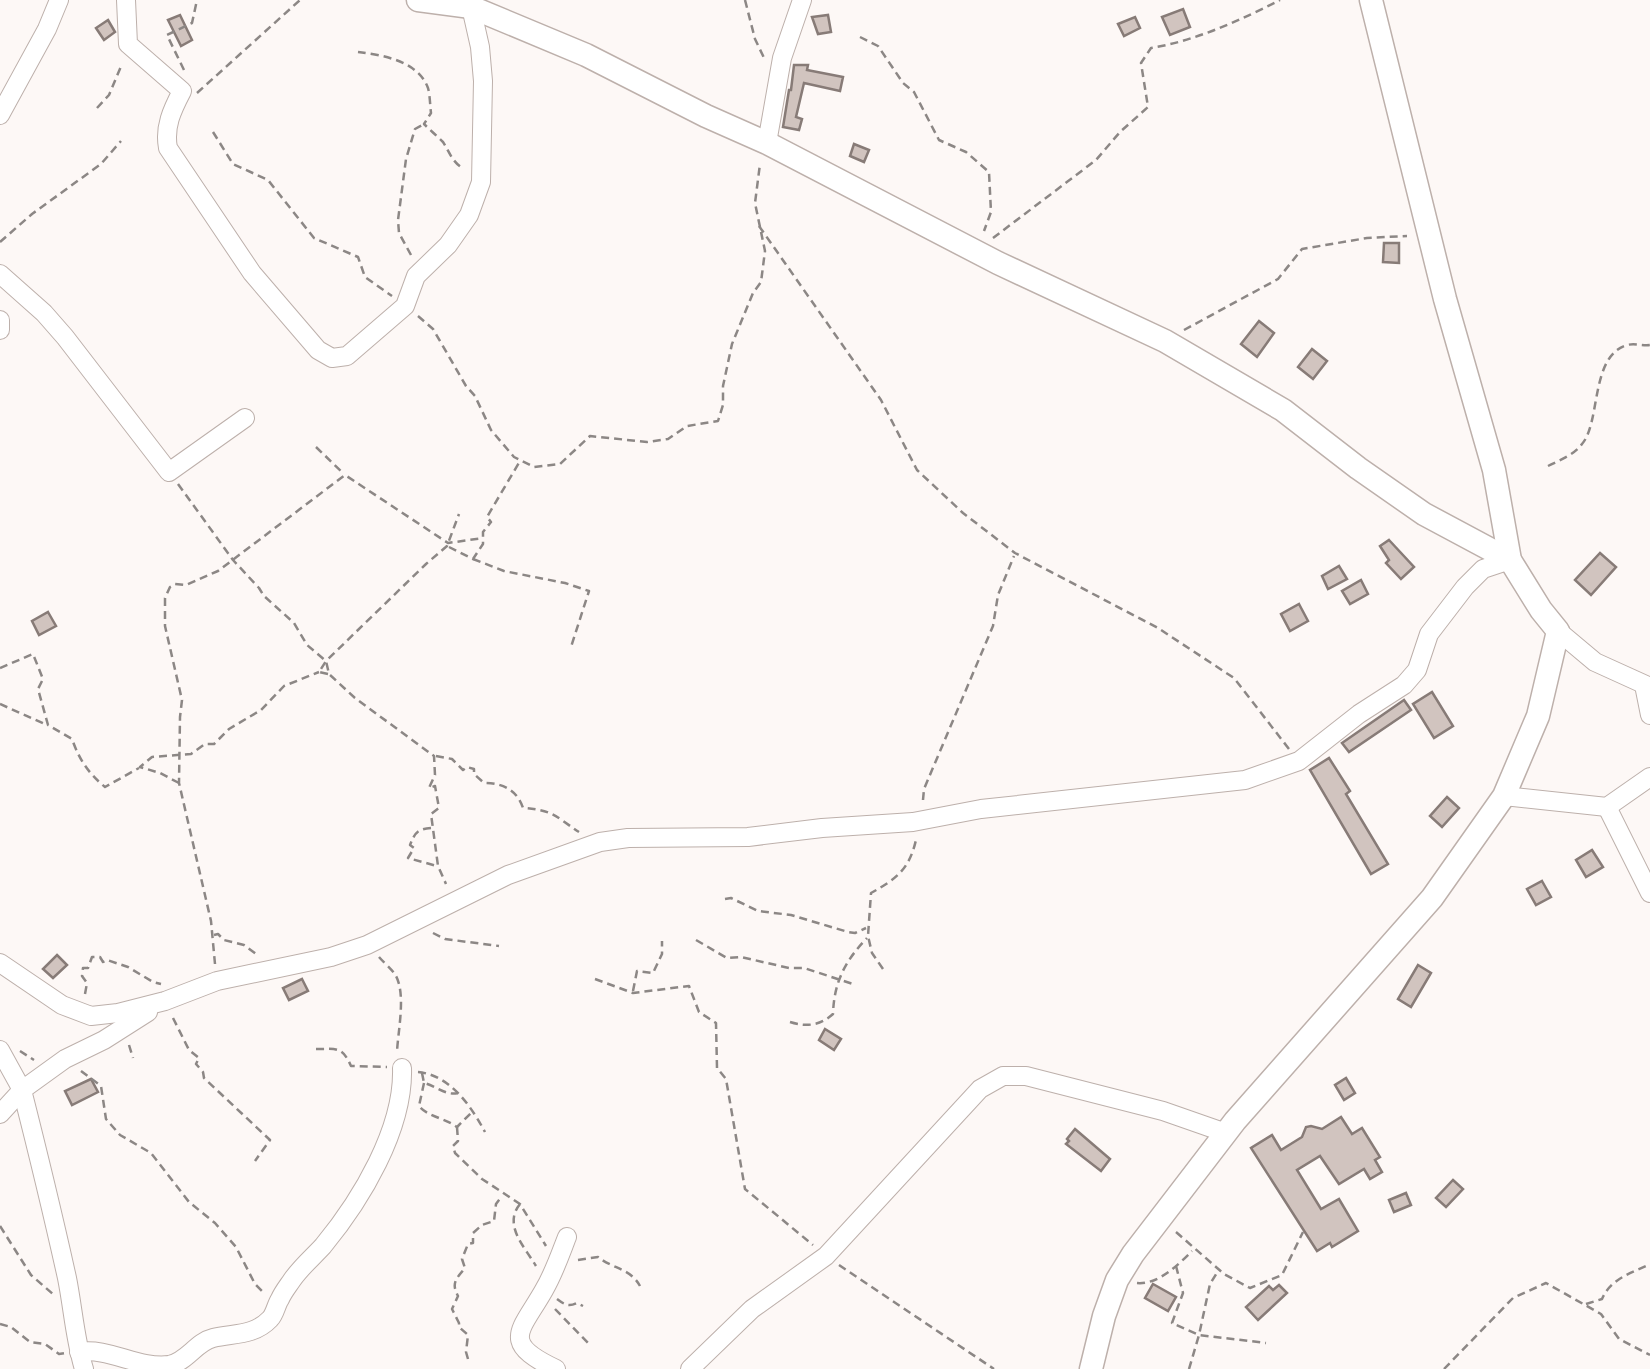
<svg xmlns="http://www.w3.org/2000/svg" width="1650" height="1369" font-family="'Sofia Sans Condensed',sans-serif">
<rect width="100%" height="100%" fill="#fdf8f6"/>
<g fill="#d1c4bf" stroke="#877b77" stroke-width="2.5">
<path d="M1183,9L1190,27L1170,35L1162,17Z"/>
<path d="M180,15L192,40L181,46L168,20Z"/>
<path d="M828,15L831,32L818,34L812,17Z"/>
<path d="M1135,17L1140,28L1124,36L1118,24Z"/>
<path d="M108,20L115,32L104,40L96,28Z"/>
<path d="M794,65H808L807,70L843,77L840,91L804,83L796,117L802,119L799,130L783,127L789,90H791Z"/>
<path d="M854,144L869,150L864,162L850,156Z"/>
<path d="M1384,243H1399V263L1383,262Z"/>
<path d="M1259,321L1274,333L1257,357L1241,344Z"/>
<path d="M1312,349L1327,361L1313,379L1298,367Z"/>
<path d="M1389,540L1414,567L1401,579L1386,563L1389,560L1380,546Z"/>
<path d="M1600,553L1616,567L1591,595L1575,580Z"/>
<path d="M1339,566L1347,579L1328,589L1322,576Z"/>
<path d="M1361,580L1368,594L1350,604L1342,591Z"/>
<path d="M1299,604L1308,621L1290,631L1281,614Z"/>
<path d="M48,612L56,626L39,635L32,621Z"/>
<path d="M1432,692L1453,726L1434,738L1413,704Z"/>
<path d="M1404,700L1411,710L1349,752L1342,743Z"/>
<path d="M1329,758L1350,791L1346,794L1388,864L1371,874L1310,770Z"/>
<path d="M1447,797L1459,808L1442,827L1430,816Z"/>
<path d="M1592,850L1603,867L1586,877L1576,860Z"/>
<path d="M1542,881L1551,897L1536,905L1527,889Z"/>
<path d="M57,955L67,965L53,978L43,969Z"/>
<path d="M1418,965L1431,973L1411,1007L1398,999Z"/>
<path d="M302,979L308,991L289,1000L283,988Z"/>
<path d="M825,1029L841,1039L834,1050L819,1040Z"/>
<path d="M1346,1078L1355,1093L1344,1100L1335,1085Z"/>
<path d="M91,1079L98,1092L72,1105L65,1091Z"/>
<path d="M1341,1117L1352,1134L1362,1128L1380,1157L1375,1160L1382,1172L1370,1179L1364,1169L1339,1184L1320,1156L1297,1170L1321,1209L1339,1199L1358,1231L1332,1247L1330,1243L1317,1251L1251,1148L1272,1135L1281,1150L1302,1137L1306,1127L1311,1126L1322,1129Z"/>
<path d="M1075,1129L1110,1159L1101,1171L1066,1144L1069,1141L1067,1139Z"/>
<path d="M1453,1180L1463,1189L1446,1207L1436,1198Z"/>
<path d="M1406,1193L1411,1205L1394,1212L1389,1200Z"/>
<path d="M1153,1284L1176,1297L1168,1311L1145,1298Z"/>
<path d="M1279,1285L1287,1293L1258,1320L1246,1307L1269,1286L1273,1290Z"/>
</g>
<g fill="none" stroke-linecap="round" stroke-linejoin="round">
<g stroke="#bdb0ab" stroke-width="20">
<g id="street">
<path d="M126,0L128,44L182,91C172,110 164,127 168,148L252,273L318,350L332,358L347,356L405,306L416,276L448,245L469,215L481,182L483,81L480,47L471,7"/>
<path d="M0,115L47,29L59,0"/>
<path d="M767,143L782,58L802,0"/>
<path d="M0,274L44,313L65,337L169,472L245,418"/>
<path d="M0,320V330"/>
<path d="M1558,631L1595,662L1650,687"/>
<path d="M1644,685L1650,715"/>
<path d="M1504,796L1607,807L1650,777"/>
<path d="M1607,807L1650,893"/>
<path d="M0,963L62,1005L91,1016L118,1013L165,1001L217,981L331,957L367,945L508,875L600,842L628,838L748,837L822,828L913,822L981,809L1245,780L1299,761L1359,714L1404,685L1417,670L1429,634L1465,587L1483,569L1510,560"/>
<path d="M0,1050L22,1090L0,1114"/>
<path d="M79,1352C109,1347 138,1369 169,1365C187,1362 196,1342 213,1338C233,1333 254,1336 270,1319C275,1314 276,1305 280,1299C283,1292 288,1286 292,1280C301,1267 313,1257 323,1246C361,1200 404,1129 402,1068"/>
<path d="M84,1369C75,1340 73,1308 67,1278C53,1215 38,1153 22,1090L65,1059L104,1040L148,1012"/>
<path d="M556,1369C499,1342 521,1331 544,1290C554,1273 560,1255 567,1237"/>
<path d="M690,1369L752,1309L826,1256L980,1089L1003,1076H1026L1163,1111L1226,1133"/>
</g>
</g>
<g stroke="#bdb0ab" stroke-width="25">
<g id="secondary">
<path d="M418,0L471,7L586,55L706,116L767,143L998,263L1165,341L1283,410L1358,468L1424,514L1510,560"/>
<path d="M1091,1369L1104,1316L1117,1280L1133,1254L1235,1121L1432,898L1504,796L1538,716L1558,631L1541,610L1510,560L1494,470L1445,299L1371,0"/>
</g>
</g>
<g stroke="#8c8785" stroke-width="2.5" stroke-dasharray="8 5" stroke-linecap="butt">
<path d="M745,0L755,39L765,60"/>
<path d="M860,37L878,46L903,83L914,92L939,140L966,152L989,172L991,212L984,231"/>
<path d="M358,52C383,55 418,61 428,88C430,95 430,105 431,113L424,124C430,130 437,136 443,142C450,153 452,162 464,169"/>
<path d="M184,70L167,35L192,23L197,0"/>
<path d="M197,93L300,0"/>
<path d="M97,108L109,95L122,64"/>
<path d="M213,132L233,164L268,180L314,238L358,257L365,277L392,296"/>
<path d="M759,226L881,400L917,470L963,513L1015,553L1158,628L1234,678L1289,749"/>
<path d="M993,238L1096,160L1120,132L1148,107L1141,63L1151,48C1195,41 1241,20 1280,0"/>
<path d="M0,242L32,214L101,164L121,141"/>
<path d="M411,255L399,233L398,220L406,159L415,129L424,124"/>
<path d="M418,316L433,329L466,386L475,396L491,430L514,457L534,467L560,464L590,436L647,442L668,439L687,426L718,421L723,405V386L732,344L753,293L761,282L765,251L755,203L760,164"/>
<path d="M1184,330L1278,279L1302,249L1367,238L1407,236"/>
<path d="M316,447L344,474"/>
<path d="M1548,466C1560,460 1574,455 1582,444C1601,422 1590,356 1627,345C1635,343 1642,346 1650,345"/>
<path d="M178,484L233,560L259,588L264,596L294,623L307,645L326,661L329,674L355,698L434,756L435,775L429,788L435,786L439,808L431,814L438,866L446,884"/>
<path d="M449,547L473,559L483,544V532L491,522L487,517L520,461"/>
<path d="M473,559L504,571L565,583L589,591L571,647"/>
<path d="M0,668L33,654L43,679L38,689L48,725L72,739C79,759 88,773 105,787L139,768"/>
<path d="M328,674L319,672L326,661L426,564L447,546L459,514"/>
<path d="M0,704L47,725"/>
<path d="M436,756L452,759L463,770L467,767L474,769V774L484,783C503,783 517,790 523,808C554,810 556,817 579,832"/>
<path d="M179,783L160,773L140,767L152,757L191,754L205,744H214L229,729L261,710L284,686L319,672"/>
<path d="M923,800L924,789L993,626L998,595L1014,556"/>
<path d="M431,828C417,829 415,833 410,845L414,848L408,858L437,866"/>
<path d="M725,899L731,898L758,911L791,915L848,932L855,933L866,928"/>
<path d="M433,933L445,939L499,946"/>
<path d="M214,935L218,934L224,940L244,945L259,956"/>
<path d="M696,940L727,958L741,957L789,968H804L853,984"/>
<path d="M379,957C384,963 392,969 396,976C406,995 398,1031 397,1052"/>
<path d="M215,964L211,921L179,783L180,717L182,700L165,626V598L170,587L175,584L186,585L218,571L345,475L448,543L483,538"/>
<path d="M883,969L872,953L868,936L871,893C896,879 909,870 916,840"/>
<path d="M595,979L633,993L689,986L699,1012L716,1023L717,1068L726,1079L745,1189L813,1245"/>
<path d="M633,991L637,971L653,973L662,954V941"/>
<path d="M85,994L87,983L82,976L83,968H88L92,957H100L103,962L107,960L128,967L153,982L161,984"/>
<path d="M173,1018L189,1050L199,1058L196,1064L203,1072L204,1078L270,1140L255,1161"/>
<path d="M790,1022C806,1027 820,1026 833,1014C834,982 845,961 867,938"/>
<path d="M129,1045L133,1058"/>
<path d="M316,1049C337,1049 342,1046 351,1066L387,1067"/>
<path d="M20,1051L34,1060"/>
<path d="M81,1071L101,1086L106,1119L120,1135L151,1153L189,1202L215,1223L236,1247L255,1284L264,1293"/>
<path d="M418,1072C450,1075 471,1106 485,1132"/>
<path d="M422,1073L424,1083C436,1086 446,1096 458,1093"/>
<path d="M424,1083L419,1106C428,1117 445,1118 457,1127L471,1113"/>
<path d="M457,1127L458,1141L453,1146L455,1153L482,1179L520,1204L546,1246"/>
<path d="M520,1204C503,1225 524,1246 536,1266"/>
<path d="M0,1226L31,1275L54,1295"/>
<path d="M1176,1232L1224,1274L1250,1288L1282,1275L1303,1232"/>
<path d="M578,1260L598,1257C613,1269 630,1268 640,1286"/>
<path d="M839,1265L994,1369"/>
<path d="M1176,1266L1183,1293L1172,1323L1199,1335L1266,1343"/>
<path d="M1137,1283C1158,1285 1178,1265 1192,1251"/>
<path d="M557,1299C565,1305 569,1307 577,1303L583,1306"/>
<path d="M1586,1304L1602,1299C1611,1278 1632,1273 1650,1264"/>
<path d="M555,1309L588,1343"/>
<path d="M0,1324L11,1327L30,1342L45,1344L59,1354L65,1353"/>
<path d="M468,1359L466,1352L468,1335L459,1327V1323L452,1309L458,1296C451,1283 456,1279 465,1268L462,1259L468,1244L473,1243V1233L482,1225L494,1221L496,1204L502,1196"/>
<path d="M1189,1369L1199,1335L1210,1284L1218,1271"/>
<path d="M1444,1369L1513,1298L1546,1283L1601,1314L1619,1339L1650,1355"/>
</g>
<use href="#street" stroke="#fff" stroke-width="18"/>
<use href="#secondary" stroke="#fff" stroke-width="22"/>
</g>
</svg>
